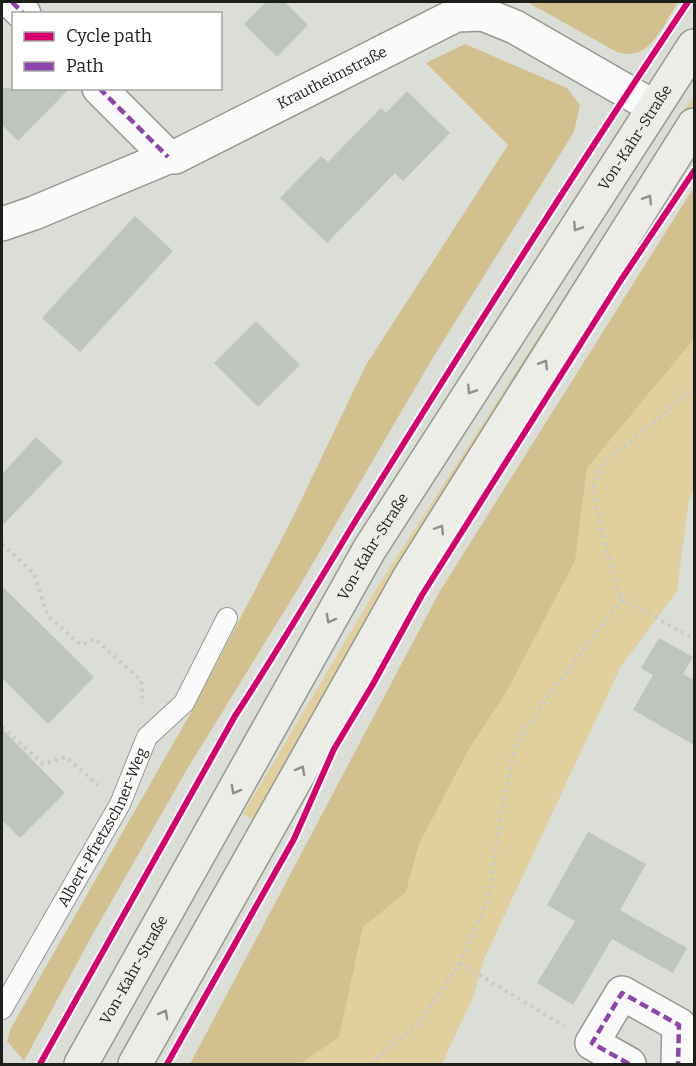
<svg xmlns="http://www.w3.org/2000/svg" width="696" height="1066" font-family="Bitter,serif">
<rect width="100%" height="100%" fill="#daded6"/>
<g fill="#e1cf9e">
<path d="M694,95V114L255,821L243,814L375,591Z"/>
<path d="M694,339V490L689,499L677,591L621,666L484,959L473,997L442,1064H300L339,1037L363,927L406,892L419,844L469,749L507,691L575,561L587,468Z"/>
</g>
<g fill="#d2c08e">
<path d="M527,2H678C663,25 650,63 617,52Z"/>
<path d="M465,44L567,88L580,105L574,132L432,359L296,592L186,771L95,930L24,1061L7,1041L11,1028L194,707L292,519L366,365L508,145L426,63Z"/>
<path d="M694,187V339L587,468L575,561L507,691L469,749L419,844L406,892L363,927L339,1037L300,1064H190L440,591Z"/>
</g>
<g fill="#bfc4be">
<path d="M266,2H285L308,25L277,57L244,24Z"/>
<path d="M2,88H70L18,141L2,125Z"/>
<path d="M407,91L450,133L403,181L395,173L327,243L280,198L321,156L328,162L381,108L386,113Z"/>
<path d="M135,216L173,251L80,352L42,318Z"/>
<path d="M256,321L300,365L258,407L214,363Z"/>
<path d="M36,437L63,462L2,526V474Z"/>
<path d="M2,586L94,677L48,724L2,678Z"/>
<path d="M659,638L693,657L683,674L694,680V745L633,710L653,675L641,668Z"/>
<path d="M2,729L65,793L20,838L2,820Z"/>
<path d="M588,832L646,864L620,910L687,948L673,973L612,939L573,1005L537,983L575,921L547,905Z"/>
</g>
<g fill="none" stroke-linecap="round" stroke-linejoin="round">
<g stroke="#959992" stroke-width="22">
<g id="lane">
<path id="s1" d="M2,1009L120,804L147,737L184,703L227,618"/>
</g>
</g>
<g stroke="#959992" stroke-width="36">
<g id="street">
<path d="M12,2L24,14"/>
<path d="M99,88L168,157"/>
<path id="s2" d="M2,224L34,213L168,157H175L456,15L483,14L515,27L654,107"/>
<path d="M629,1064L592,1043L622,993L679,1025L678,1064"/>
</g>
</g>
<g stroke="#959992" stroke-width="36">
<g id="secondary">
<path id="s3" d="M81,1064L369,550L694,46"/>
<path d="M135,1064L409,578L694,125"/>
</g>
</g>
<g stroke="#cacbc8" stroke-width="4" stroke-dasharray="3 4.5" stroke-linecap="butt">
<path d="M2,544L34,574L48,616L81,645L95,639L141,680L143,704"/>
<path d="M622,599L694,639"/>
<path d="M2,727L43,764L66,757L98,785"/>
<path d="M460,963L564,1026"/>
<path d="M370,1064L419,1023L460,963L489,898L499,824L515,747L541,706L622,599L609,560L592,489L604,462L661,417L694,387"/>
</g>
<use href="#lane" stroke="#f9faf9" stroke-width="20"/>
<use href="#street" stroke="#f9faf9" stroke-width="33"/>
<use href="#secondary" stroke="#edede8" stroke-width="33"/>
<g stroke="#8e44ad" stroke-width="4.5" stroke-dasharray="9 4.5" stroke-linecap="butt">
<path d="M12,2L24,14"/>
<path d="M99,88L168,157"/>
<path d="M629,1064L592,1043L622,993L679,1025L678,1064"/>
</g>
<g stroke="#fff" stroke-width="10">
<g id="cycleway">
<path d="M40,1064L235,716C277,652 316,586 356,520C464,346 574,172 688,2"/>
<path d="M167,1064L294,839L334,749L373,684L422,595L621,280L694,171"/>
</g>
</g>
<use href="#cycleway" stroke="#d6006c" stroke-width="6"/>
</g>
<defs><path id="oneway-chevron" d="M-2-3.5L2.5 0L-2 3.5" fill="none" stroke-width="1.6" stroke-linecap="round" stroke-linejoin="round" transform="scale(1.5)"/></defs>
<g stroke="#8f908b">
<use href="#oneway-chevron" transform="translate(648 199) rotate(-58)"/>
<use href="#oneway-chevron" transform="translate(577 227) rotate(123)"/>
<use href="#oneway-chevron" transform="translate(544 364) rotate(-58)"/>
<use href="#oneway-chevron" transform="translate(471 390) rotate(123)"/>
<use href="#oneway-chevron" transform="translate(440 529) rotate(-58)"/>
<use href="#oneway-chevron" transform="translate(330 619) rotate(119)"/>
<use href="#oneway-chevron" transform="translate(301 770) rotate(-61)"/>
<use href="#oneway-chevron" transform="translate(235 790) rotate(119)"/>
<use href="#oneway-chevron" transform="translate(164 1014) rotate(-61)"/>
</g>
<g text-anchor="middle" dominant-baseline="central" stroke-width="4.5" stroke-linejoin="round" paint-order="stroke">
<g font-size="15" fill="#1c1f1a" stroke="#fff">
<text stroke="none"><textPath href="#s2" startOffset="362">Krautheimstraße</textPath></text>
<text stroke="none"><textPath href="#s3" startOffset="1080">Von-Kahr-Straße</textPath></text>
<text stroke="none"><textPath href="#s3" startOffset="594">Von-Kahr-Straße</textPath></text>
<text stroke="none"><textPath href="#s1" startOffset="208">Albert-Pfretzschner-Weg</textPath></text>
<text stroke="none"><textPath href="#s3" startOffset="108">Von-Kahr-Straße</textPath></text>
</g>
</g>
<rect width="696" height="1066" fill="none" stroke="#1c1f1a" stroke-width="6"/>
<rect x="12" y="12" width="210" height="78" fill="#ffffff" stroke="#a4a5a3" stroke-width="1.5"/>
<rect x="24" y="32" width="30" height="9" fill="#d6006c" stroke="#a4a5a3" stroke-width="1.5"/>
<text x="66" y="42" font-size="18" fill="#1c1f1a">Cycle path</text>
<rect x="24" y="62" width="30" height="9" fill="#8e44ad" stroke="#a4a5a3" stroke-width="1.5"/>
<text x="66" y="72" font-size="18" fill="#1c1f1a">Path</text>
</svg>
